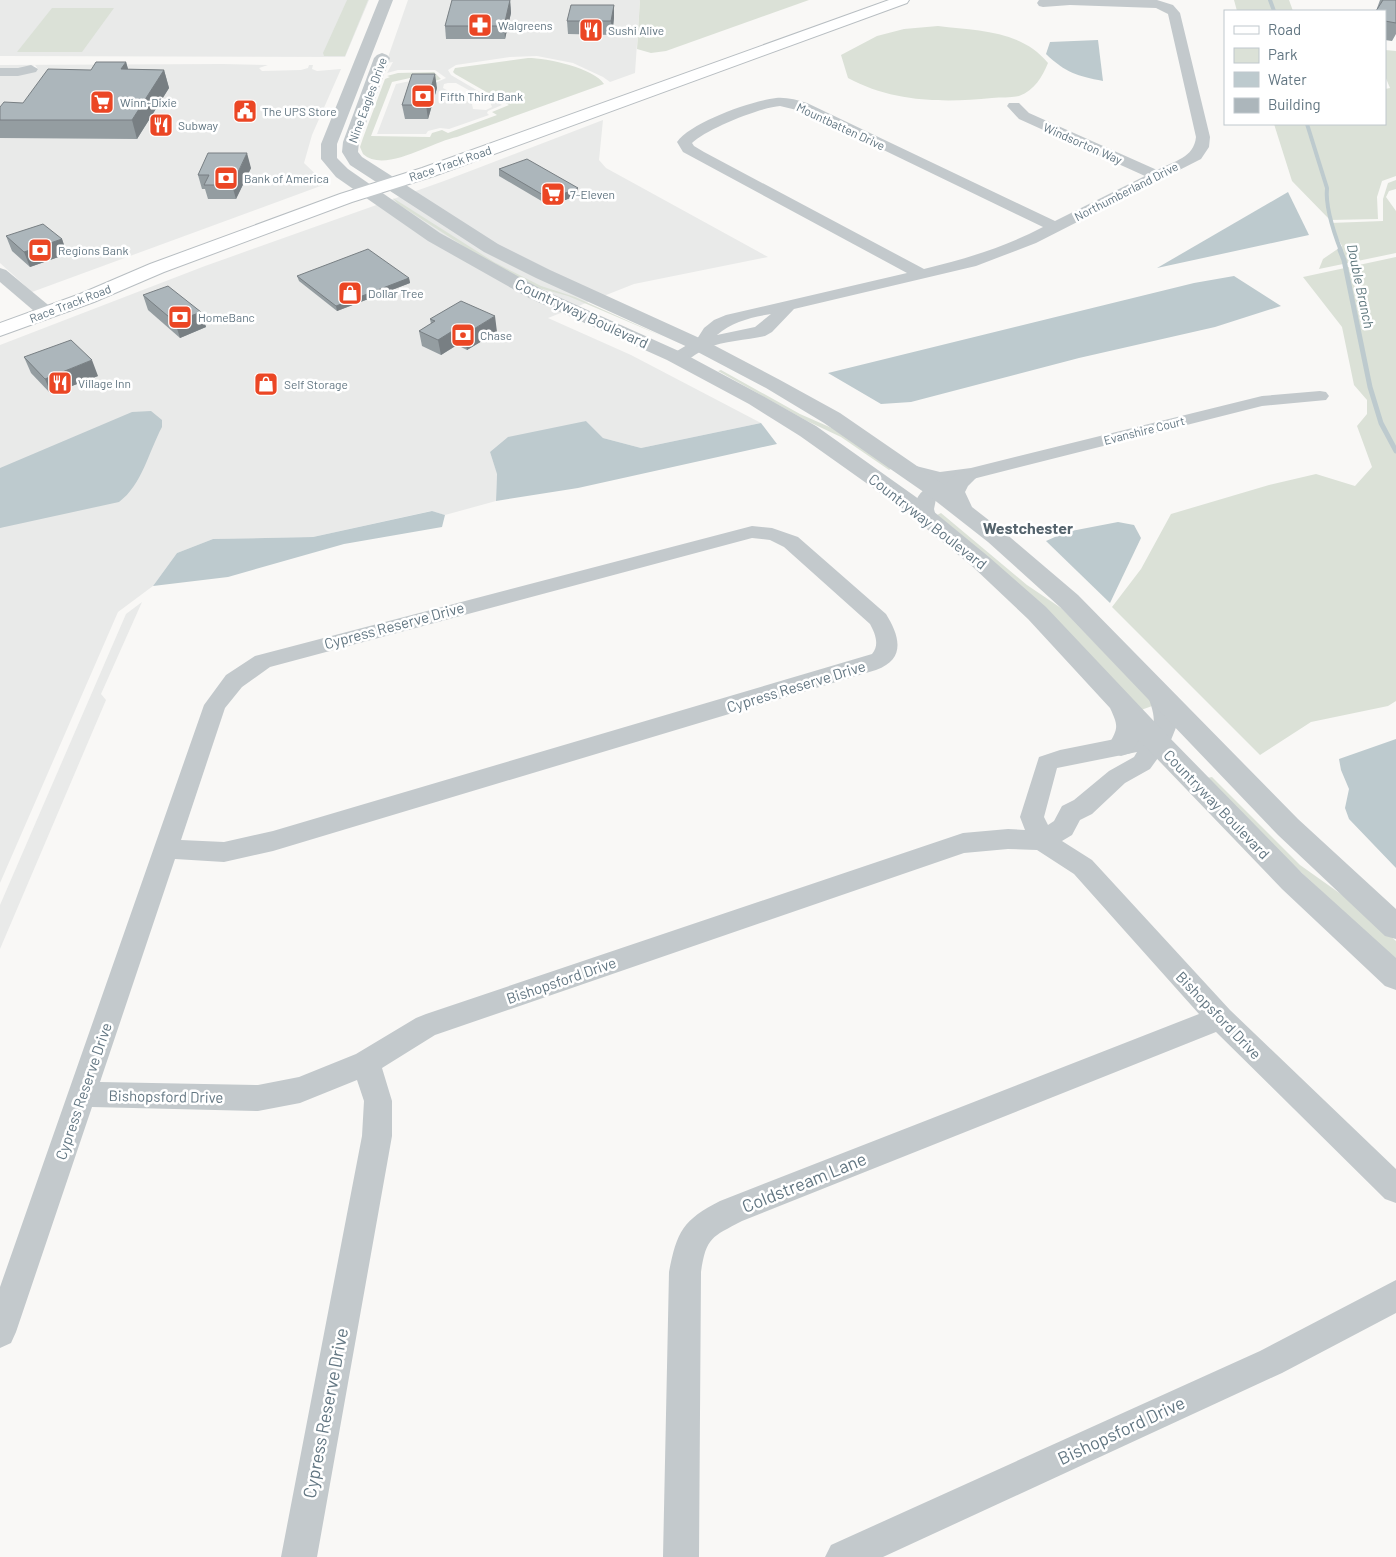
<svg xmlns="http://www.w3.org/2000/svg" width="1396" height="1557" font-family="Barlow,sans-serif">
<rect width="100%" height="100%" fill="#f9f8f6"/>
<g fill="#e9eae9" fill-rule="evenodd">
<path d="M0,0H369L345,57L0,56Z"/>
<path d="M408,0H640L635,73L610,82L603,77L573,63L537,56L510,57L456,65L448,70L451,75L502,105L488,111L487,113L489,115L449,129L440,128L428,131L426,134H377L396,84L415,80L435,83L446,78L435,70H398L387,73L393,62L386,63ZM448,83H456L490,102L492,107L486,110L473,109L472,104L443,88L444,84Z"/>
<path d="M223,64L268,65L259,68L262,71L301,70L308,68L309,65H313L312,69L317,71L341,69L312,135L304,163L326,184L32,292L0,263V75L14,76L38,69L35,65L18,69H0V65Z"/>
<path d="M603,120L599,160L606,168L768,257L634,284L548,318L631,355L761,423L641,448L603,438L586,421L490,452L497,473L496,501L445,515L431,511L313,537L213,539L177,553L153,586L118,612L0,883V345L205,266L444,181Z"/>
<path d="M142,602L101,694L106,700L0,949V905L126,614Z"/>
</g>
<g fill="#dbe1d7">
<path d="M347,0H368L345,56H324L323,53Z"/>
<path d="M640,0H809L666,51L651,53L637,49Z"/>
<path d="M1234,0H1289L1293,11H1237Z"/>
<path d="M52,8H114L82,52H17Z"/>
<path d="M938,26C978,31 1021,30 1048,63C1042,77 1035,90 1019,96C1011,98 1001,97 992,98C943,103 892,102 848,78L841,55L877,36L904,29Z"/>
<path d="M1385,50L1396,51V176L1382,181L1377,197L1378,219L1330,220L1292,181L1274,124H1385V89L1390,88L1385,76Z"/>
<path d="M528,58C547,58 594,68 604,84L457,137C433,141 385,174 363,154L360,147L363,138L385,79L390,77L387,76L398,73L434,72L441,79L435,81L410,78L392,82L371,136L430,137L432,133L442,130L448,133L497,115L492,112L509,105L455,74L453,72L455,68Z"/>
<path d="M1396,180V189L1389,191L1386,197L1396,211V253L1319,269L1323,259L1342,246L1330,223L1383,221V199L1388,183Z"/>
<path d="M393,198L494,262L541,286L575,297L664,337L568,296L539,288L485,260L398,204Z"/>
<path d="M1396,257V701L1388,706L1311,722L1260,755L1112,607L1141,569L1171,514L1269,485L1316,474L1355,486L1372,467L1357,426L1367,414V400L1354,385L1342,327L1303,277Z"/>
<path d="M721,370L800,414L834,429L893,468L889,470L841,437L807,421L718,371Z"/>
<path d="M941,513L1027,585L1061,608L1155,705L1141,710C1078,640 1011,574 937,515Z"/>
<path d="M1212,777L1300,865L1345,897L1396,941V961L1270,843L1207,778Z"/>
</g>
<g fill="#bdcace">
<path d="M1098,40L1103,81C1077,76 1066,73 1046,54L1050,42Z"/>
<path d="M1288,192L1309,235L1157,268Z"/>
<path d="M1234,276L1281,306L1215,327L1079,358L911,402L881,404L828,373L1194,283Z"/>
<path d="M151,411L162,420V427C149,451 142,485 119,502L0,528V468L132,412Z"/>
<path d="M586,421L603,438L641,448L761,423L777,444L578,488L496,501L497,474L490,452L508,437Z"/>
<path d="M432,511L445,515L442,527L344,544L228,577L153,586L177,553L213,539L313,537Z"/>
<path d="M1118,522L1134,525L1141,538L1110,603L1046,541L1066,532Z"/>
<path d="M1396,739V868L1349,819L1345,808L1349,789L1341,770L1339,759Z"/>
</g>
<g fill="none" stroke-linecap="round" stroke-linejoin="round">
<g stroke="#bdcace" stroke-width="4">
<path d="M1270,0L1274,11"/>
<path d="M1307,124L1327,188C1325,208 1334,233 1341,251"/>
</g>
<path stroke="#bdcace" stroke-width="5" d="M1340,250L1344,260L1370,387L1381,423L1396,451"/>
<g stroke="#b8bec2" stroke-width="2">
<path id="secondary" d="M889,0H909L907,3L434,176L352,202L164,272L94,302L0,336V323L80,294L150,264L340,194L422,168Z"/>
</g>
<g fill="#c3c9cc" fill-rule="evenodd">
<path d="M1039,0H1157L1173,5L1180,13L1210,137L1209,147L1201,159L1036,243L976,266L794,309L772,332L765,336C748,340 723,341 707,348C695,353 686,365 672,362L669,358L672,354L697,339L704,328L714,320L726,315L907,273L683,152L677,142C691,122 751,101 776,98C786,97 797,100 807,103L1055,221L1145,176L1019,119L1007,106L1009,103H1019L1029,113L1157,170C1174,161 1194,158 1196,137L1168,14L1156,8L1070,5L1043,7L1039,6L1037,3ZM780,106L805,112L1043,227C1005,247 965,259 924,269L704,152L694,146L692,143C706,129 761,107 780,106ZM771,314L755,327L717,335C732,322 751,317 771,314Z"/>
<path d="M31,65L38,69L36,72L18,76H0V68H18Z"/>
<path d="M0,268L6,270L53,309L55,313L53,317H41L0,282Z"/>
<path d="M1320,391L1326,392L1329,396L1326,400L1262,406L965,481C961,490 944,491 936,499L934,509L936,517L933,521L926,523L919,521C908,505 919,490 935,483L901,474L898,470L901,466L908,464L940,472L971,468L1262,396Z"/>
<path d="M752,526L772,528L798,537L886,614C899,635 907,659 876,670L273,851L224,862L175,859L100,1082L258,1085L299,1077L356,1054L416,1018L426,1014L963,833L1008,829L1025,830L1020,817L1039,757L1060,750L1135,735L1148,737C1159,723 1152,707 1146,692L1149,686L1157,684L1165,686L1174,705L1177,725L1171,740L1150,769L1125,783L1092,814L1080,820L1072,835L1062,841L1092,860L1230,1010L1396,1169V1203L1385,1199L1216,1032L742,1221C712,1237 706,1237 701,1272L699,1557H663L669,1272C677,1231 683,1220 720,1201L1199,1014L1074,874L1037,850L1008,849L964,853L435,1035L382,1068L392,1101V1136L317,1557H281L362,1136L364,1101L357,1080L300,1103L258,1111L92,1107L16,1332L11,1343L0,1348V1287L204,705L226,675L255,656ZM752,538L770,540L784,547L870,624C875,633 880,645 872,654L273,831L224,842L181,840L225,708L242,687L270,667ZM1137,752L1134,757L1109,771L1074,800L1062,806L1054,821L1048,825L1044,817L1057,768Z"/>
<path d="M1396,1280V1313L1282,1373L883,1557H825L831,1545L1260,1351Z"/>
</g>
<g fill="#c3c9cc" fill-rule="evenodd">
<path d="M379,0H393L337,144V158L348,169L440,233L543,290L681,352L763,396L816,426L916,497L989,557L1046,607L1167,735L1302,873L1396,958V990L1385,986L1282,889L1139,740L1131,753L1121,756L1111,753L1108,746C1118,728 1119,727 1110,708L1028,619L973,567L900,507L800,436L749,404L667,360L529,298L428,241L336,177L321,159V144Z"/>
<path d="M382,53L387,55L390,58L359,142L358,152L362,157L498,244L550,270L706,341L780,380L840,413L946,486C952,474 961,468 975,471L978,476L968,486L965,492L972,507L1004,532L1078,595L1298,819L1396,909V939L1385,936L1278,835L1060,607L988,542L928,495L824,423L766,388L692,349L536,278L484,252L350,165L342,152L343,142L374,58L377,55Z"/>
</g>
<use href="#secondary" fill="#fff" fill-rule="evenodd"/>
</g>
<g fill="#949da1">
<path d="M510,0L511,13L505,39H446L445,26Z"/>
<path d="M1380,0H1396V34L1392,41L1385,40V11H1376Z"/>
<path d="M614,5V18L612,35L568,34L567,21Z"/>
<path d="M126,62L128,69L164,70L169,88L137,139L0,138V107L23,103L91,70Z"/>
<path d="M437,88L428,119H405L402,105Z"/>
<path d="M251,168L236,199H208L205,189H202L198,175Z"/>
<path d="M499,169L578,195L550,206L499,176Z"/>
<path d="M6,236L62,239L67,254L30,267L12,251Z"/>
<path d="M297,276L409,278L410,283L337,311L299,281Z"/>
<path d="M143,295L201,312L206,327L180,338L148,310Z"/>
<path d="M430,319L497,332L467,350L457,345L441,355L422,346L419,331L431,324Z"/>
<path d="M24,357L98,376L51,394L31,373Z"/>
</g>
<g fill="#787f83">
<path d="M510,0L511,13L505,39L504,26Z"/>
<path d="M614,5V18L612,35L611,21Z"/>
<path d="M126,62L131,80L121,69Z"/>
<path d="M164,70L169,88L137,139L132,120Z"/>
<path d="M435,74L437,88L428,119L426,105Z"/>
<path d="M247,153L251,168L236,199L232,185Z"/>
<path d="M578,188V195L550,206V199Z"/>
<path d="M62,239L67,254L30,267L24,252Z"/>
<path d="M409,278L410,283L337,311L336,306Z"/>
<path d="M201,312L206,327L180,338L175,322Z"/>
<path d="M495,316L497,332L467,350L464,335Z"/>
<path d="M454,330L457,345L441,355L438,340Z"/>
<path d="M92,360L98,376L51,394L45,379Z"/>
</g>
<g fill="#acb6bb" stroke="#787f83">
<path d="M452,0H510L504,26H445Z"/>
<path d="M1383,0H1396V23L1385,21V11H1376Z"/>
<path d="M571,5H614L611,21H567Z"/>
<path d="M96,62H126L121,69L164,70L132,120H0V107L4,102L23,103L48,69L91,70Z"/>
<path d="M412,74H435L426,105H402Z"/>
<path d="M208,153H247L232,185H204L209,175H198Z"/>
<path d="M527,159L578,188L550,199L499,169Z"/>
<path d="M43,224L62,239L24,252L6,236Z"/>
<path d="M368,249L409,278L336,306L297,276Z"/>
<path d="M168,286L201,312L175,322L143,295Z"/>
<path d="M461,301L495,316L464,335L454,330L438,340L419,331L435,321L430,319Z"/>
<path d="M71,340L92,360L45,379L24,357Z"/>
</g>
<defs>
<g id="pharmacy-square" transform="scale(1.25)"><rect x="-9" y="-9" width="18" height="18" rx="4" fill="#eb4624" stroke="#fff"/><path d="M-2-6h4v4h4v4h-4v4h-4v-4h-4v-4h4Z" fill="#fff"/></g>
<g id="restaurant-square" transform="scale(1.25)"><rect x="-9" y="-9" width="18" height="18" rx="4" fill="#eb4624" stroke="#fff"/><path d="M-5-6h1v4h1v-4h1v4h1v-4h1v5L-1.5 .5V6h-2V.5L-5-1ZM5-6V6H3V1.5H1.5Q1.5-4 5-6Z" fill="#fff"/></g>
<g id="bank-square" transform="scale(1.25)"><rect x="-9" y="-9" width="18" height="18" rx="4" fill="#eb4624" stroke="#fff"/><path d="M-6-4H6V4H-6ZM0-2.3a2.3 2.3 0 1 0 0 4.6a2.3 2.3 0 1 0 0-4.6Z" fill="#fff"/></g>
<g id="supermarket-square" transform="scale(1.25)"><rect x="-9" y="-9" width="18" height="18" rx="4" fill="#eb4624" stroke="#fff"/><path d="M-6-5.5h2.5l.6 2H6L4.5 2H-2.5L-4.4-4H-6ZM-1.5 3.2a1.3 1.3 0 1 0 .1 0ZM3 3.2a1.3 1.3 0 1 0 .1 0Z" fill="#fff"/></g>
<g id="civic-square" transform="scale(1.25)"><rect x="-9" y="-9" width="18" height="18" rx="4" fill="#eb4624" stroke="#fff"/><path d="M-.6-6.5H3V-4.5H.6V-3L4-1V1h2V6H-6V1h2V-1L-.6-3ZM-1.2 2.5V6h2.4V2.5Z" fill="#fff"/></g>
<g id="shop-square" transform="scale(1.25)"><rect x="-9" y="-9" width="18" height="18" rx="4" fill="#eb4624" stroke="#fff"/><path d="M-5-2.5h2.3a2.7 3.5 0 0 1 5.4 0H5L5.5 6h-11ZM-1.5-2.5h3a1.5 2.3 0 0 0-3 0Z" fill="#fff"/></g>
</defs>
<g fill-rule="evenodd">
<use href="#pharmacy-square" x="480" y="25"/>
<use href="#restaurant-square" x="591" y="30"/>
<use href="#bank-square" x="423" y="96"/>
<use href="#supermarket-square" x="102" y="102"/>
<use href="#civic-square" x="245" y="111"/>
<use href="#restaurant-square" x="161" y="125"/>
<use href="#bank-square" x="226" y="178"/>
<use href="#supermarket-square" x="553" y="194"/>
<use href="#bank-square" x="40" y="250"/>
<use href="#shop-square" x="350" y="293"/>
<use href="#bank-square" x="180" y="317"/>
<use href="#bank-square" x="463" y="335"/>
<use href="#restaurant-square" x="60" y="383"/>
<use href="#shop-square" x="266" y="384"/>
</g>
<g text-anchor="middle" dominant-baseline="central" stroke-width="5" stroke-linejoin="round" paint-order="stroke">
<g font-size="12" fill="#627682" stroke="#fff" text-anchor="start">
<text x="498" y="25">Walgreens</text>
<text x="608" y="30">Sushi Alive</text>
<text x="440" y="96">Fifth Third Bank</text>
<text x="120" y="102">Winn-Dixie</text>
<text x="262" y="111">The UPS Store</text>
<text x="178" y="125">Subway</text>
<text x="244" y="178">Bank of America</text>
<text x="570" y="194">7-Eleven</text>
<text x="58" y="250">Regions Bank</text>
<text x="368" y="293">Dollar Tree</text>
<text x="198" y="317">HomeBanc</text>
<text x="480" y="335">Chase</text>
<text x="78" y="383">Village Inn</text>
<text x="284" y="384">Self Storage</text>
</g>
<g font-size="12" fill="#627682" stroke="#fff">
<text transform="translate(367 100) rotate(-70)">Nine Eagles Drive</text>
<text transform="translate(841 126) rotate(25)">Mountbatten Drive</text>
<text transform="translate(1083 143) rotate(24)">Windsorton Way</text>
<text transform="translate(450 163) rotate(-19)">Race Track Road</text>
<text transform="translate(1126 191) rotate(-27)">Northumberland Drive</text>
<text transform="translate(70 303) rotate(-21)">Race Track Road</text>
<text transform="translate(1144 430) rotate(-14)">Evanshire Court</text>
</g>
<g font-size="14" font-style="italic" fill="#5d767c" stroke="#fff">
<text transform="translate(1361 286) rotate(78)">Double Branch</text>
</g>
<g font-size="15" fill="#627682" stroke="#fff">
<text transform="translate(582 313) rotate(25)">Countryway Boulevard</text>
<text transform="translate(928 521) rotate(38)">Countryway Boulevard</text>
<text transform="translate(394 625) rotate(-15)">Cypress Reserve Drive</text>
<text transform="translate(796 686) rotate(-17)">Cypress Reserve Drive</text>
<text transform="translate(1217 804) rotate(46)">Countryway Boulevard</text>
<text transform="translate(561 980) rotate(-19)">Bishopsford Drive</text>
<text transform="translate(1219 1015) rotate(46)">Bishopsford Drive</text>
<text transform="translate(83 1091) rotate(-71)">Cypress Reserve Drive</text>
<text transform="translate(166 1096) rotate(1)">Bishopsford Drive</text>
</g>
<g font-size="16" font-weight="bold" fill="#55646d" stroke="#fff">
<text x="1028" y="527">Westchester</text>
</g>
<g font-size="18" fill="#627682" stroke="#fff">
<text transform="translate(804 1182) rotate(-22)">Coldstream Lane</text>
<text transform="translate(325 1413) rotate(-79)">Cypress Reserve Drive</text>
<text transform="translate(1121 1430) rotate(-25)">Bishopsford Drive</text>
</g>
</g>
<rect x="1224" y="10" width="162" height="115" fill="#ffffff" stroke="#c0c8cd"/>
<rect x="1234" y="26" width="25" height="8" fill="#ffffff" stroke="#c0c8cd"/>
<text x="1268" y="35" font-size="15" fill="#627682">Road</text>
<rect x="1234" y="48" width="25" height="15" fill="#dbe1d7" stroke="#c0c8cd"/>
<text x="1268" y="60" font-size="15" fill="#627682">Park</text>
<rect x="1234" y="72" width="25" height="15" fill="#bdcace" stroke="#c0c8cd"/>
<text x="1268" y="85" font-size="15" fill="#627682">Water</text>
<rect x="1234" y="98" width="25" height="15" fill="#acb6bb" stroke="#c0c8cd"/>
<text x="1268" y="110" font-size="15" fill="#627682">Building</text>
</svg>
